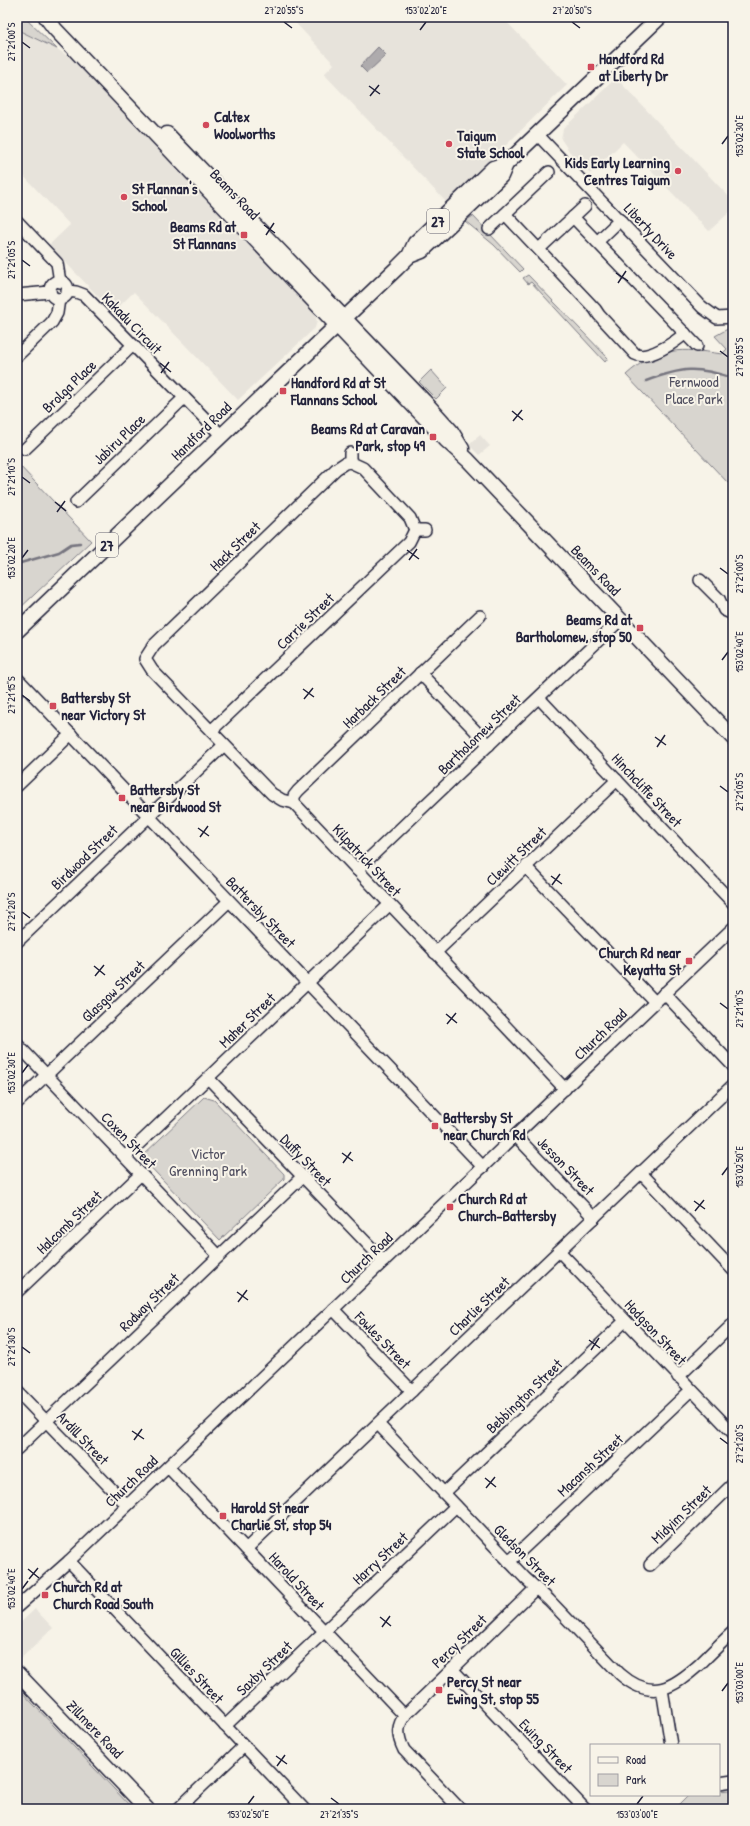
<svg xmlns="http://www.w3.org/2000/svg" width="750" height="1826" font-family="'Patrick Hand',sans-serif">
<rect width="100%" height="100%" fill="#f7f3e8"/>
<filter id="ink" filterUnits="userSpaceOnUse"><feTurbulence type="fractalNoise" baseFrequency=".025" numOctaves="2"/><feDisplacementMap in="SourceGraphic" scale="8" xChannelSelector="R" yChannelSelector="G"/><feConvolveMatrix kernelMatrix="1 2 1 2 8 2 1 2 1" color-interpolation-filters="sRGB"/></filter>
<g filter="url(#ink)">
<g fill="#e7e3db">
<path d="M290,17H502L567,85L447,203L324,74L334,64Z"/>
<path d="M17,30L57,49L74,60L314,313L317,321L315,328L238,400L134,292L113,312L49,245L70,225L17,169Z"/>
<path d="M616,78L733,201V209L709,231L623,142L590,174L569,151L561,139L563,129Z"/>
<path d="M480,435L490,446L479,455L469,445Z"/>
<path d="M35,1609L53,1628L20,1659L17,1656V1626Z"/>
</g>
<g fill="#d8d5cf" stroke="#7d7c85">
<path d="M17,17H24L57,49L20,31L17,33Z"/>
<path d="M473,216L523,269L520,272L494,245L465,221Z"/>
<path d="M528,275L608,358L605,362L531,282L528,284L523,278Z"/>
<path d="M733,326V479L728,483L626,375C658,346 682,348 722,354L727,349L715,336Z"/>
<path d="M431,370L447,388L436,399L419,382Z"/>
<path d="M17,463L91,541L17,611Z"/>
<path d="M204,1097L214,1100L284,1174V1179L220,1240L141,1157Z"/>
<path d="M17,1687L133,1809H17Z"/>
<path d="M730,1790L733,1796V1809H675L689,1795H719V1791Z"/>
</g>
<path fill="#aeabad" stroke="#76747f" d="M378,47L386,55L367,73L360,66Z"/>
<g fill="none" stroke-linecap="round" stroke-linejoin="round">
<g stroke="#76747f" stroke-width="2.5">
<path d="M646,381C683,367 696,366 733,378"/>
<path d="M17,564L59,552L71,544L80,543"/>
</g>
<g stroke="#22223b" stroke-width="14">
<g id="minor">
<path d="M537,134L702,307L717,318L733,317"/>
<path d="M505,214L595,309L599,315L635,354C647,361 676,342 685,333"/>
<path d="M573,217L697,346"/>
<path d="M17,221L57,263L60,282"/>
<path d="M489,229L549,172"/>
<path d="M597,242L620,220"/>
<path d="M539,249L585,206"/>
<circle cx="59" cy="290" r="9"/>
<path d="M67,291L76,292L84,295L221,435"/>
<path d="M17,295L50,292"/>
<path d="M17,356L52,322L57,313L59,299"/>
<path d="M25,449L133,345"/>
<path d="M350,453V462L363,468L410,518L415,530H425"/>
<path d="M350,462L345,463L336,469L154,645L145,659L152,670L272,794L282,800L294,803L565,1089"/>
<path d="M76,502L184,398"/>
<path d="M700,580L719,599L724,610L733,614"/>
<path d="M420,673L489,745"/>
<path d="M17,678L483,1167"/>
<path d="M539,698L733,903"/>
<path d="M211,731L409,542L415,530"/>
<path d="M17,786L71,734"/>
<path d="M294,803V796L298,791L480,616"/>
<path d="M526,867L655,1002"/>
<path d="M357,870L620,620"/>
<path d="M17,942L224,745"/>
<path d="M435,953L617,780"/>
<path d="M664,993L733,1066"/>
<path d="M17,1044L219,1256"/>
<path d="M208,1078L384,1261"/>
<path d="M17,1103L229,901"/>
<path d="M516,1136L594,1218"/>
<path d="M125,1157L389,905"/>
<path d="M641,1173L733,1270"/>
<path d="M559,1251L733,1433"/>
<path d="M17,1292L141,1174"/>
<path d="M333,1309L412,1391"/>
<path d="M678,1377L733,1324"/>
<path d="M17,1391L127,1505"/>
<path d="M378,1424L525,1578L549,1600L620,1674C652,1702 673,1688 700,1664C711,1653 722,1642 733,1632"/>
<path d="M17,1449L302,1177"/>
<path d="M168,1467L404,1715"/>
<path d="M444,1493L625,1321"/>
<path d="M246,1549L733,1085"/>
<path d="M69,1561L304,1809"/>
<path d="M509,1562L691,1390"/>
<path d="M650,1565L733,1484"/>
<path d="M17,1607L69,1561L733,928"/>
<path d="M452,1669L585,1809"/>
<path d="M662,1689L671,1745"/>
<path d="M225,1726L456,1506"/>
<path d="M719,1783L733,1781"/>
<path d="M178,1809L244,1746"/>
<path d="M460,1809L404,1750C397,1736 396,1725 407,1713L536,1588"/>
</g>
</g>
<g stroke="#22223b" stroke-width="17">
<g id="major">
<path d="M46,17L55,29L446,440L468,460L733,738"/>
<path d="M167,134L424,401L451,431L462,449"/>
<path d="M409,256L422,251L501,176L506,164"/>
<path d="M17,631L397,268L409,256L415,243L455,205L493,168L506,164L660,17"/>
<path d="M17,1673L147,1809"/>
</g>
</g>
<use href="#minor" stroke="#f7f3e8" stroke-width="11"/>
<use href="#major" stroke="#f7f3e8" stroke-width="14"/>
</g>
</g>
<path fill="none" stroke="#22223b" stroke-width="1.5" d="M284,22L292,28M572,22L580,28M420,30L426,22M22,42L30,48M369,86L380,94M370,96L379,85M722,144L728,136M264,225L275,233M266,235L274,223M22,260L30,266M616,273L628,281M618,283L626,271M720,351L728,357M160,363L171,372M161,373L169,362M512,411L523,420M513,421L522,410M22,477L30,483M55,502L66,511M57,512L65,501M407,550L419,559M22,558L28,550M409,560L417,549M720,568L728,574M722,660L728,652M303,689L314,697M22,695L30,701M304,699L313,688M655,737L666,745M657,747L665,735M720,786L728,792M198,828L209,836M200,837L208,826M551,876L562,884M552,885L560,874M22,912L30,918M94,966L105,975M95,976L104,965M720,1003L728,1009M446,1014L457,1023M447,1024L456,1013M22,1073L28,1065M342,1153L353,1161M343,1163L351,1152M722,1175L728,1167M694,1201L705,1209M695,1211L704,1200M237,1292L248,1300M238,1302L247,1290M589,1340L600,1348M22,1347L30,1353M591,1350L599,1338M132,1431L144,1439M720,1438L728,1444M134,1440L142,1429M485,1478L496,1487M486,1488L495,1477M28,1569L39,1578M29,1579L38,1568M22,1589L28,1581M380,1617L391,1626M382,1627L390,1616M722,1691L728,1683M276,1756L287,1764M277,1766L285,1755M331,1798L339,1804M248,1804L254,1796M637,1804L643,1796"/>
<g fill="#d1495b" stroke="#f7f3e8" stroke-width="1.5">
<rect x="587" y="63" width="8" height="8" rx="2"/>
<circle cx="206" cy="125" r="4"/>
<circle cx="449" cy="144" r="4"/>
<circle cx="678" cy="171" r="4"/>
<circle cx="124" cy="197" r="4"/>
<rect x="240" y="231" width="8" height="8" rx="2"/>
<rect x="279" y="387" width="8" height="8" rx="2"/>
<rect x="429" y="433" width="8" height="8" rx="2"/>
<rect x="636" y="624" width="8" height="8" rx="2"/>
<rect x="49" y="702" width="8" height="8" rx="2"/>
<rect x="118" y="794" width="8" height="8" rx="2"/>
<rect x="685" y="957" width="8" height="8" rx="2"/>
<rect x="431" y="1122" width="8" height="8" rx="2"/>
<rect x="446" y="1203" width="8" height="8" rx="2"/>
<rect x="219" y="1512" width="8" height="8" rx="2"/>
<rect x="41" y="1591" width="8" height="8" rx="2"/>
<rect x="435" y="1686" width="8" height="8" rx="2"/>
</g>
<g text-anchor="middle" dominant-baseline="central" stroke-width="4" stroke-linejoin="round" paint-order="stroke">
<g fill="#f7f3e8" stroke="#62616f" stroke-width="1">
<rect x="427" y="209" width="22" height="24" rx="3"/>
<rect x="96" y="533" width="22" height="24" rx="3"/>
</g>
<g font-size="14" font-weight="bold" fill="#22223b">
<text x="438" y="221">27</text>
<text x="107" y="545">27</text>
</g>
<g font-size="15" font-weight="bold" fill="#22223b" stroke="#f7f3e8" text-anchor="start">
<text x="599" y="58">Handford Rd<tspan x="599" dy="17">at Liberty Dr</tspan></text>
<text x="214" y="116">Caltex<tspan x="214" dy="17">Woolworths</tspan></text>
<text x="457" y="135">Taigum<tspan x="457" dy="17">State School</tspan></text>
<text x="670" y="162" text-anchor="end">Kids Early Learning<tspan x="670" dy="17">Centres Taigum</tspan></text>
<text x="132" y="188">St Flannan's<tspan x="132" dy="17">School</tspan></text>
<text x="236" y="226" text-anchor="end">Beams Rd at<tspan x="236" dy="17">St Flannans</tspan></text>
<text x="291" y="382">Handford Rd at St<tspan x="291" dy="17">Flannans School</tspan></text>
<text x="425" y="428" text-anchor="end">Beams Rd at Caravan<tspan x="425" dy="17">Park, stop 49</tspan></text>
<text x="632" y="619" text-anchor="end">Beams Rd at<tspan x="632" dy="17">Bartholomew, stop 50</tspan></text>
<text x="61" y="697">Battersby St<tspan x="61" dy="17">near Victory St</tspan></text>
<text x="130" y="789">Battersby St<tspan x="130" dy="17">near Birdwood St</tspan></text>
<text x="681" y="952" text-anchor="end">Church Rd near<tspan x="681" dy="17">Keyatta St</tspan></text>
<text x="443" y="1117">Battersby St<tspan x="443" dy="17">near Church Rd</tspan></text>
<text x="458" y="1198">Church Rd at<tspan x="458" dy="17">Church-Battersby</tspan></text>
<text x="231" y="1507">Harold St near<tspan x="231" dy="17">Charlie St, stop 54</tspan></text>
<text x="53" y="1586">Church Rd at<tspan x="53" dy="17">Church Road South</tspan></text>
<text x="447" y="1681">Percy St near<tspan x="447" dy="17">Ewing St, stop 55</tspan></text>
</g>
<g font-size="15" fill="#22223b" stroke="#f7f3e8">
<text transform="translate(235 194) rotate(46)">Beams Road</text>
<text transform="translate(651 231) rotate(47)">Liberty Drive</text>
<text transform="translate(132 323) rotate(46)">Kakadu Circuit</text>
<text transform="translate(69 386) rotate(-44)">Brolga Place</text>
<text transform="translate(201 431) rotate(-44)">Handford Road</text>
<text transform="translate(119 439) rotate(-44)">Jabiru Place</text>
<text transform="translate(235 546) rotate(-44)">Hack Street</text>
<text transform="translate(596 570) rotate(46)">Beams Road</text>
<text transform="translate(305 621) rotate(-44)">Carrie Street</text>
<text transform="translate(374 697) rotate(-44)">Harback Street</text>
<text transform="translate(479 734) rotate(-44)">Bartholomew Street</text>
<text transform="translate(647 790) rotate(47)">Hinchcliffe Street</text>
<text transform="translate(516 856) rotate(-44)">Clewitt Street</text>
<text transform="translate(84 857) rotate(-44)">Birdwood Street</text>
<text transform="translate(367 860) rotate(47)">Kilpatrick Street</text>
<text transform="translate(261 912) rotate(46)">Battersby Street</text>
<text transform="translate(113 991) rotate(-44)">Glasgow Street</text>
<text transform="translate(247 1020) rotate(-44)">Maher Street</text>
<text transform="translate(600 1034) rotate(-44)">Church Road</text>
<text transform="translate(129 1140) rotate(46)">Coxen Street</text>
<text transform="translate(306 1160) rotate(46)">Duffy Street</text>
<text transform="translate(566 1166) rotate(46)">Jesson Street</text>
<text transform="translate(69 1222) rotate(-44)">Halcomb Street</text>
<text transform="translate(366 1258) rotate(-44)">Church Road</text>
<text transform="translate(149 1302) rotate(-44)">Rodway Street</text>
<text transform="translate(479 1306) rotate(-44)">Charlie Street</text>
<text transform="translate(656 1332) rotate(47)">Hodgson Street</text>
<text transform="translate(383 1340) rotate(46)">Fowles Street</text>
<text transform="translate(524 1396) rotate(-44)">Bebbington Street</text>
<text transform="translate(83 1438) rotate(46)">Ardill Street</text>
<text transform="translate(590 1465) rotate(-43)">Macansh Street</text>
<text transform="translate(131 1481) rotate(-44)">Church Road</text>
<text transform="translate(681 1514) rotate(-44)">Midyim Street</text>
<text transform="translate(525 1555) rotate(45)">Gledson Street</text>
<text transform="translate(380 1558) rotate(-43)">Harry Street</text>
<text transform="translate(297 1581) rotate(47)">Harold Street</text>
<text transform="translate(459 1641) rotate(-44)">Percy Street</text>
<text transform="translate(264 1668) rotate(-44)">Saxby Street</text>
<text transform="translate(197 1675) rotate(47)">Gillies Street</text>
<text transform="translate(95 1729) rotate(46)">Zillmere Road</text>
<text transform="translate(546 1746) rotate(46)">Ewing Street</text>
</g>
<g font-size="15" fill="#504f60" stroke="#f7f3e8">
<text x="694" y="381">Fernwood<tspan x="694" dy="17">Place Park</tspan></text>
<text x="208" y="1153">Victor<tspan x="208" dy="17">Grenning Park</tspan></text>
</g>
</g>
<rect width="750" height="1826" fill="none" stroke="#f7f3e8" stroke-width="44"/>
<rect x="590" y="1744" width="130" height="52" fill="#f7f3e8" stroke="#a29fa3"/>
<rect x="598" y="1757" width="20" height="6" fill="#f7f3e8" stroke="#a29fa3"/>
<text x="626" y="1764" font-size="12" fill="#22223b">Road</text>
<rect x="598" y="1774" width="20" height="12" fill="#d8d5cf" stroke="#a29fa3"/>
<text x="626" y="1784" font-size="12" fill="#22223b">Park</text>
<rect x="22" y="22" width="706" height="1782" fill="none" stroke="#22223b" stroke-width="1.5"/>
<g font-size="10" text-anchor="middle" fill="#22223b">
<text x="284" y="14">27°20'55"S</text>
<text x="426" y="14">153°02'20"E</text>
<text x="572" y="14">27°20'50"S</text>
<text transform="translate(11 42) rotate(-90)" y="4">27°21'00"S</text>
<text transform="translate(739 136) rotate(-90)" y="4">153°02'30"E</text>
<text transform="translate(11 260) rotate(-90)" y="4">27°21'05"S</text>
<text transform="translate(739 357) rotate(-90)" y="4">27°20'55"S</text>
<text transform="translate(11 477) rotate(-90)" y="4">27°21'10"S</text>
<text transform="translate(11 558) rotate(-90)" y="4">153°02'20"E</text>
<text transform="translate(739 574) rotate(-90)" y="4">27°21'00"S</text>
<text transform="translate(739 652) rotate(-90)" y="4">153°02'40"E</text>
<text transform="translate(11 695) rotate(-90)" y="4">27°21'15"S</text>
<text transform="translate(739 792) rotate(-90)" y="4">27°21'05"S</text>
<text transform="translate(11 912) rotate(-90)" y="4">27°21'20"S</text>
<text transform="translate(739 1009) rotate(-90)" y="4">27°21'10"S</text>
<text transform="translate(11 1073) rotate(-90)" y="4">153°02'30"E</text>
<text transform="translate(739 1167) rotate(-90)" y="4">153°02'50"E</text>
<text transform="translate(11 1347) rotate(-90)" y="4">27°21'30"S</text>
<text transform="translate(739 1444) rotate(-90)" y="4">27°21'20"S</text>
<text transform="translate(11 1589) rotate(-90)" y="4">153°02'40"E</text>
<text transform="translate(739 1683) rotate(-90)" y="4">153°03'00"E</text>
<text x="248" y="1818">153°02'50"E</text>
<text x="339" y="1818">27°21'35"S</text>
<text x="637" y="1818">153°03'00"E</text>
</g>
</svg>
